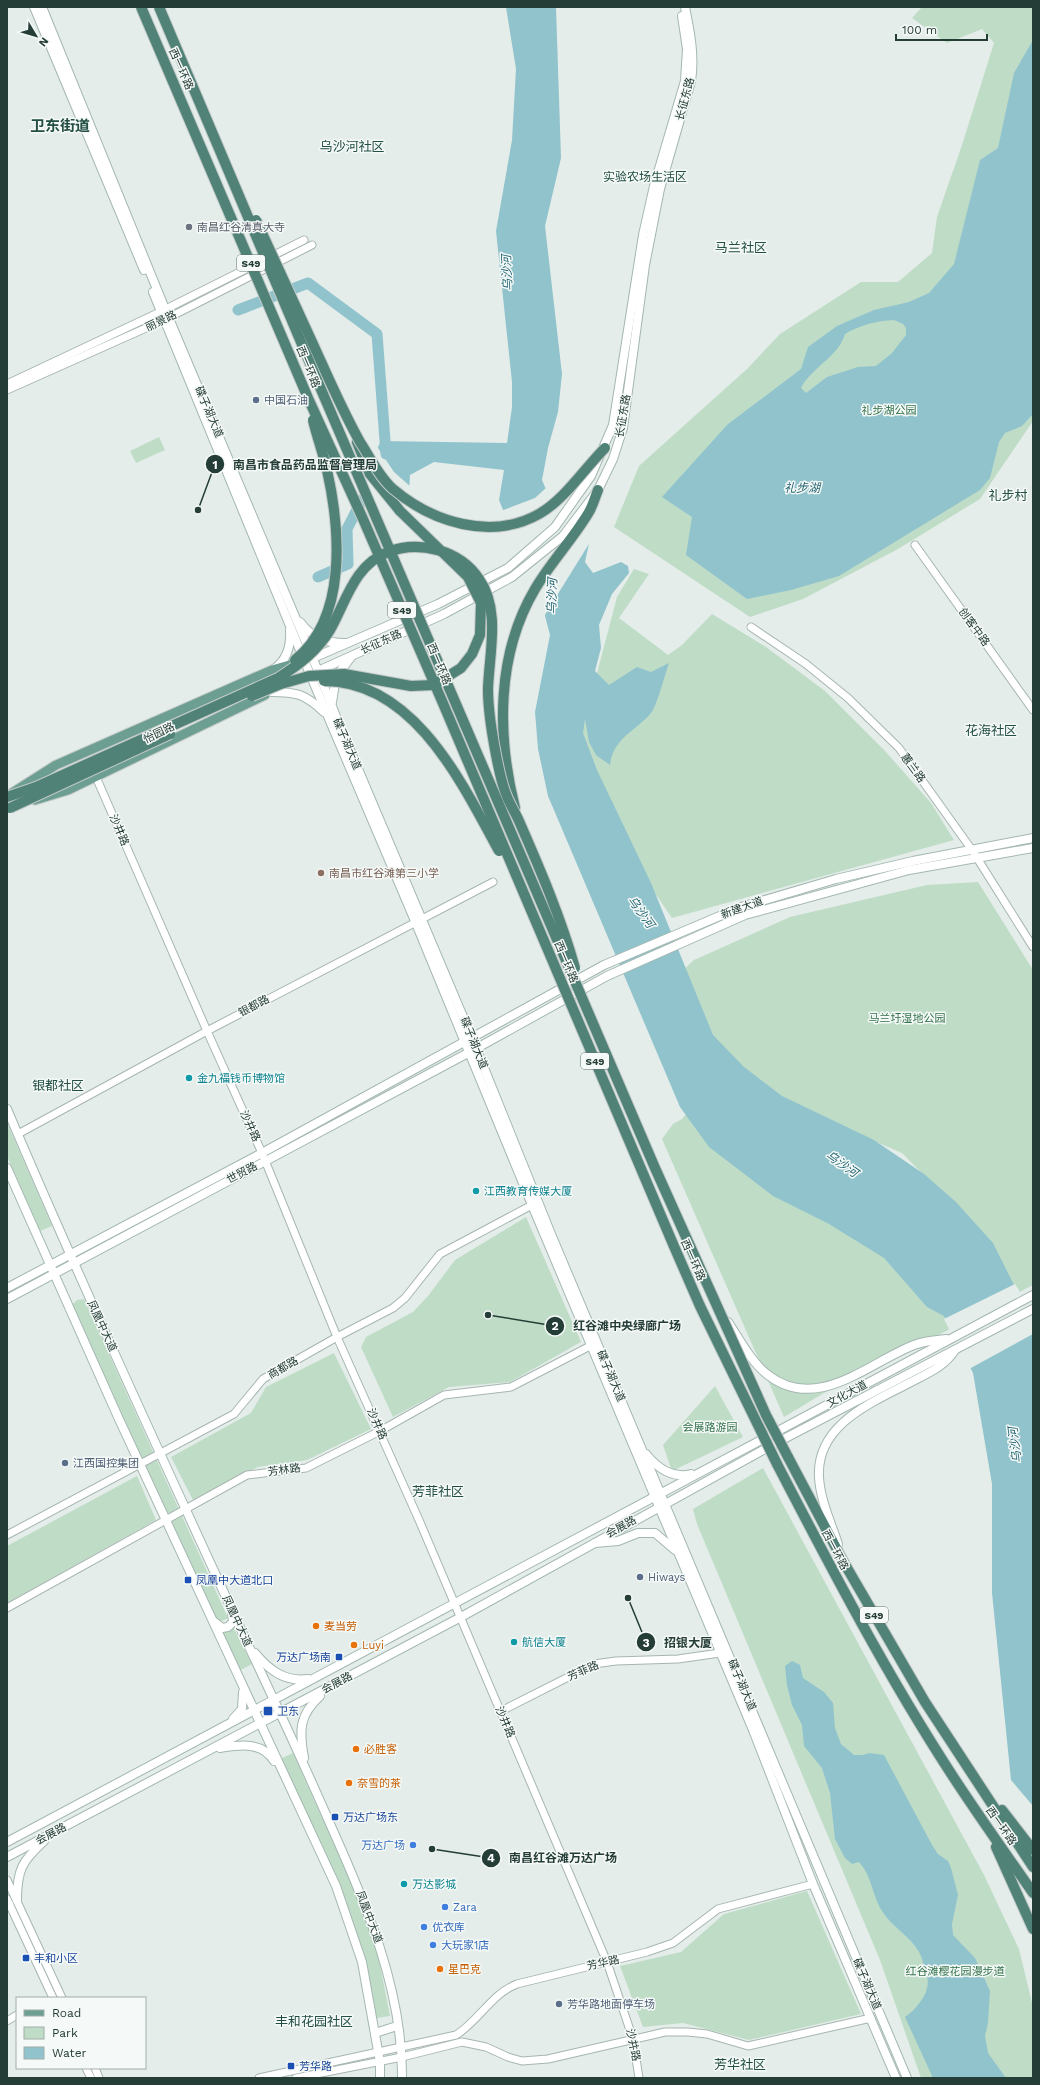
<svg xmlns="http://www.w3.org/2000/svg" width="1040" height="2085" font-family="'Work Sans','Noto Sans SC',sans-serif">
<rect width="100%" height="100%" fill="#e4ede9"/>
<g fill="#bfdcc7">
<path d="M922,7H1033V421L980,499L898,549L803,599L750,617L614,527L639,466L747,369L780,334L861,282H898L932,253L937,217L962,145L994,43L982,29L947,43L912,18Z"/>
<path d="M159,437L165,450L136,463L130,451Z"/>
<path d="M634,569L649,574L619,618L668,655L682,645L712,614L766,647L825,691L885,751L931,803L954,840L672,918L639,870L593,782L579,727L596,677L617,597Z"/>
<path d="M978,882L1033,970V1285L1016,1294L968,1220L902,1153L779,1100L727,1062L679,974L694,960L790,917L927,885Z"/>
<path d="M689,1110L842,1218L956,1326L824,1393L784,1417L662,1139L673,1124L682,1119Z"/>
<path d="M7,1123L52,1226L40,1231L7,1156Z"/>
<path d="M526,1217L581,1342L510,1382L449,1387L393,1417L361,1347L366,1337L413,1312L428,1296L455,1260Z"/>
<path d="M84,1299L228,1618L216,1624L72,1305L77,1300Z"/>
<path d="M334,1353L371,1429L307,1460L258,1467L193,1500L171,1457L251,1413L266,1387Z"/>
<path d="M715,1386L743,1437L672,1471L663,1445Z"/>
<path d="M763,1468L984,1875L1019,1949L1033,2007V2078H921L880,1960L697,1524L693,1509Z"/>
<path d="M137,1476L156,1520L7,1603V1546Z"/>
<path d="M230,1621L252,1664L239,1671L218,1628Z"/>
<path d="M293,1753L361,1904L377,1950L390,2016L377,2018L365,1960L346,1901L280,1759Z"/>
<path d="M807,1891L861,2014L749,2040L683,2023L643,2027L620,1966L681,1952L724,1914Z"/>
</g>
<g fill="#91c3cd" fill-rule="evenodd">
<path d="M506,7H556L561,158L545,226L562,374L558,412L548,448L542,480L548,494L590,539L585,562L593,573L621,562L628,566L629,573L612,594L599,625L601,648L595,671L609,685L637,667L651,672L669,663C665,674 657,706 651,713C636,731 613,738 610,765L596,755L589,742L585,719L583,733L597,770L651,883L713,1035L744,1067L782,1096L874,1140L924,1174L956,1202L993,1243L1014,1285L1033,1317V1806L1011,1780L992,1593V1484L973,1373L944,1316L927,1307L884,1258L829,1224L773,1196L709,1147L680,1107L548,796L538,749L535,712L550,635L544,612L499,500L504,470L434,462L410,475L408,508L349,505L381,441L507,443L512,407V382L496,231L512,140L516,69Z"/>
<path d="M1033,40V414L1022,426L1005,433L999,442L990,478L980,490L839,576L791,590L747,599L686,555L692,517L662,497L728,424L801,369L808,347L837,326L860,316L874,310L909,302L929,293L954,264L980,160L998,148L1014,73ZM894,320L903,324L906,328V335L892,353L876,366L858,367L827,377L806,393L801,388C811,368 839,356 845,334C860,325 876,321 894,320Z"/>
<path d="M792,1661L800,1665L803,1678L824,1692L833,1703L835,1728L841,1744L854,1755H863L869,1753L884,1755L932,1845L938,1854L948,1861L951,1868L958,1895L952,1924L953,1935L975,1958L990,1991L988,2023L985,2036L988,2053L1006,2078H933L905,2017C913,2012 917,2006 923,1998C929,1987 929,1980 925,1969C923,1963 922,1957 919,1952C910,1936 892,1927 882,1911C872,1895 872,1876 859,1862L852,1864L845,1858L835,1839L830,1793L822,1768L804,1746L802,1725L792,1705L787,1685L785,1666Z"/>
</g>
<g fill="#e4ede9">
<path d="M376,445L394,472L411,487L409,510L347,506Z"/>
<path d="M547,487L549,492L592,539L543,618L536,598L523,574L501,511L535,498Z"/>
<path d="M1015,1284L1033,1313V1334L969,1369L944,1319Z"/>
</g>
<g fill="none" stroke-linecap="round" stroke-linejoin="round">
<g stroke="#91c3cd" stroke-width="11">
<path d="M238,310L308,283L377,334L386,454"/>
<path d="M318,577L348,564L347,529L362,500"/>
</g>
<g stroke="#a7b5b0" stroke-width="9">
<g id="tertiary">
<path d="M7,384L160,312L304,240"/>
<path d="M7,390L164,320L312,245"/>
<path d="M915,545L1033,710"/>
<path d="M751,627L806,664L848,698L899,748L972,850L1033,947"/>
<path d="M96,777L207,1031L262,1153L337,1337L419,1520L607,1962L633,2039L639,2078"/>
<path d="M18,1134L207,1031L493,882"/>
<path d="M7,1535L234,1414L263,1379L337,1337L393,1308L405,1298L440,1254L532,1205"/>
<path d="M7,1608L247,1475L306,1468L380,1431L444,1395L511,1387L592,1345"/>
<path d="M501,1711L594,1664L616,1661L678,1659L720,1653"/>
<path d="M7,1880L62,1998"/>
<path d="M7,1899L53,1998"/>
<path d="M7,2021L17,2015"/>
<path d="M86,2068L91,2078"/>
<path d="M95,2068L99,2078"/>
<path d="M259,2078L456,2035C479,2021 491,1994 517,1984L647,1952L673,1943L718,1909L813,1884"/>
<path d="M296,2078L402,2057L462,2042L486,2047L508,2057L522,2061L548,2059L665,2032H688L707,2034L748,2046L871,2018"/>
</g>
</g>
<g stroke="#a4b7b1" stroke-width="10">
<g id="secondary">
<path d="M34,7L144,270"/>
<path d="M42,7L165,309L318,671L339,724L472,1038L551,1234L907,2078"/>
<path d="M153,292L304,660L415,921L532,1205L753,1730L813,1884L896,2078"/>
<path d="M300,622C312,638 325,643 345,643"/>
<path d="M313,658L438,604L508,568L555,527L591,476L613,425L643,235L654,186L685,81L687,49L682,16"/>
<path d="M274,669C287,660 291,645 290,630"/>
<path d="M318,671L444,614L512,577L563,536L598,490L613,459L623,428L645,265L660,189L691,81C695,56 690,32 685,7"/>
<path d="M271,692C297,692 305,694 324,712"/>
<path d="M332,702L336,677L351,657"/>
<path d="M7,1109C82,1285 163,1460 243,1634C273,1698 303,1761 331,1826C366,1904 403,1990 402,2078"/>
<path d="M7,1168L118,1417L336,1886L362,1962L380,2062V2078"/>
<path d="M7,1288L262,1153L604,965L741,907L836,879L913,861L1033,838"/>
<path d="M7,1299L468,1053L607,976L745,915L909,870L1033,848"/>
<path d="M728,1322C740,1340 751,1362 768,1375C817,1413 868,1363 914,1345C924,1341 935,1340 946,1339"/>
<path d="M646,1454C657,1468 673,1479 691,1474"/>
<path d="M595,1543L618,1541L638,1533H655L675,1550"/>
<path d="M838,1544C831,1523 820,1499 819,1477C816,1424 873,1402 911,1382C928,1373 944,1367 955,1350"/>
<path d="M213,1621L222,1628L228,1627L233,1622L232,1613"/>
<path d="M255,1653C270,1671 285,1682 308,1679"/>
<path d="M233,1719L242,1709L243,1692"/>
<path d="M220,1748C239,1745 262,1741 274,1761"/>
<path d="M304,1758C299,1731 299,1715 320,1696"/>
<path d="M7,1842L1033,1295"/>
<path d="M7,1857L461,1617L774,1444L1033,1309"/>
<path d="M17,1900C17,1870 22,1861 44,1841"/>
<path d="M7,1902L9,1904"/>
<path d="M375,2033L397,2026"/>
</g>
</g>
<g stroke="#c2c9c7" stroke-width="11">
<g id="primary">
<path d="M12,793L56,765L272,670L300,662"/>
<path d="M35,800L68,790L265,695"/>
</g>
</g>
<g stroke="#c2c9c7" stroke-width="12">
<g id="trunk">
<path d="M357,442L370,474L400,511"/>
<path d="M515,808C497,736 496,655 535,589C551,562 573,539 589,512C593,505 595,497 598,490"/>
<path d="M788,1457L843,1561L925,1702L1033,1867"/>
<path d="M777,1464C832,1570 887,1675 952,1775C978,1815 1006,1854 1033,1893"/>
<path d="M1002,1810L1033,1850"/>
<path d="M996,1847L1033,1929"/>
</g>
</g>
<use href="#tertiary" stroke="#fff" stroke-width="7"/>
<use href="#secondary" stroke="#fff" stroke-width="8"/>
<use href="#primary" stroke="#6d9e92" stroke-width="9"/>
<use href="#trunk" stroke="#508278" stroke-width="10"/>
<g stroke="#c2c9c7" stroke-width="12" stroke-linecap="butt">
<g id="trunk-bridge">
<path d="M141,7L308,398L363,519L442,701L673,1244L700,1306L777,1464"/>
<path d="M159,7L323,394L655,1168L766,1415L788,1457"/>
<path d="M256,220C275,261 294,302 313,344C328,377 342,410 360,442C370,457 379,477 393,489C432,522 491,541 539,514C565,499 584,469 605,448"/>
<path d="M295,660C348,618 340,528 327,470C323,453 317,437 313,420"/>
<path d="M324,681C414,681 462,783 499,851"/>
<path d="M252,696L281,684L309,676L344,674L411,686L434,685L461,668L472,654L480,635L481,603L468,577L400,511"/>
<path d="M7,797L36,787L278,678C299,665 317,651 330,630C346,602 354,565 388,552C419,540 460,550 479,579C501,610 489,654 488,689C488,706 491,727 494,744C497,760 500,779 506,794C509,803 515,812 519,821C540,869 561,918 575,968"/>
<path d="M10,808L170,734"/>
</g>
</g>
<use href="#trunk-bridge" stroke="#508278" stroke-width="10"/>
</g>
<circle fill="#6b7280" stroke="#f5f9f7" stroke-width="1.5" cx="189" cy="227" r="4"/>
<g fill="#5c6f8a" stroke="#f5f9f7" stroke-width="1.5">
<circle cx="256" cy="400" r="4"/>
<circle cx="65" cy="1463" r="4"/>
<circle cx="640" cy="1577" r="4"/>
<circle cx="559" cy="2004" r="4"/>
</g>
<circle fill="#8d6e63" stroke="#f5f9f7" stroke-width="1.5" cx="321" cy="873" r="4"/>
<g fill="#0f9aa8" stroke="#f5f9f7" stroke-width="1.5">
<circle cx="189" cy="1078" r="4"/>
<circle cx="476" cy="1191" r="4"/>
<circle cx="514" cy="1642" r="4"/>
<circle cx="404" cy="1884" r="4"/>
</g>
<g fill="#1a4fb4" stroke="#f5f9f7" stroke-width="1.5">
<rect x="184" y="1576" width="8" height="8" rx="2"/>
<rect x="335" y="1653" width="8" height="8" rx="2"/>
<rect x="263" y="1706" width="10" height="10" rx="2"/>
<rect x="331" y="1813" width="8" height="8" rx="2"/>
<rect x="22" y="1954" width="8" height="8" rx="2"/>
<rect x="287" y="2062" width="8" height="8" rx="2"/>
</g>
<g fill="#e8710a" stroke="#f5f9f7" stroke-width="1.5">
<circle cx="316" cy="1626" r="4"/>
<circle cx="354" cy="1645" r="4"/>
<circle cx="356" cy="1749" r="4"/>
<circle cx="349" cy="1783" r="4"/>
<circle cx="440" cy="1969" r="4"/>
</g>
<g fill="#3f7fe0" stroke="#f5f9f7" stroke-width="1.5">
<circle cx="413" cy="1845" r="4"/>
<circle cx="445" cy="1907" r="4"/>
<circle cx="424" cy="1927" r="4"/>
<circle cx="433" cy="1945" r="4"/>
</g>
<g text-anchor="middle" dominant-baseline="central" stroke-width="3" stroke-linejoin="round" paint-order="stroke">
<g fill="#f5f9f7" stroke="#637571" stroke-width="1">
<rect x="237" y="255" width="28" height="16" rx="3"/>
<rect x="388" y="602" width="28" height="16" rx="3"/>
<rect x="581" y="1053" width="28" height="16" rx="3"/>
<rect x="860" y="1607" width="28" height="16" rx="3"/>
</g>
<g font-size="10" font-weight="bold" fill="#253d37">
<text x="251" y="263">S49</text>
<text x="402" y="610">S49</text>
<text x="595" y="1061">S49</text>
<text x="874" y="1615">S49</text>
</g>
<g font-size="11" fill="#253d37" stroke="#f5f9f7">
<text transform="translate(181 69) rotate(66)">西一环路</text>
<text transform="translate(685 99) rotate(-75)">长征东路</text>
<text transform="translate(161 321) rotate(-25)">丽景路</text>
<text transform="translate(308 367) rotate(67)">西一环路</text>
<text transform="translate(209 412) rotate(67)">碟子湖大道</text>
<text transform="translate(623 416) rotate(-80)">长征东路</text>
<text transform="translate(974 627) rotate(54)">创客中路</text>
<text transform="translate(381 642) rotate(-24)">长征东路</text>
<text transform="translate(439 664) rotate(67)">西一环路</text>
<text transform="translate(159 733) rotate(-26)">怡园路</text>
<text transform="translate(347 744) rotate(67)">碟子湖大道</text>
<text transform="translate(913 768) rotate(54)">蕙兰路</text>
<text transform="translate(119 830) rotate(67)">沙井路</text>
<text transform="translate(742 908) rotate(-20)">新建大道</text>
<text transform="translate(566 962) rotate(67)">西一环路</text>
<text transform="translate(254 1006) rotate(-28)">银都路</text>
<text transform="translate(474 1043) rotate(68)">碟子湖大道</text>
<text transform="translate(250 1126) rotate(65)">沙井路</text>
<text transform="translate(242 1173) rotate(-28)">世贸路</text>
<text transform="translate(693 1260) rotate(66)">西一环路</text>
<text transform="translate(102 1326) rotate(65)">凤凰中大道</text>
<text transform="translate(283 1368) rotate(-30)">商都路</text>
<text transform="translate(611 1376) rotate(67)">碟子湖大道</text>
<text transform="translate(847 1394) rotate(-28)">文化大道</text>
<text transform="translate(377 1424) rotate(66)">沙井路</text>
<text transform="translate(284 1470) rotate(-8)">芳林路</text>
<text transform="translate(621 1527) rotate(-29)">会展路</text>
<text transform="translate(835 1550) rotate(62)">西一环路</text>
<text transform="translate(237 1621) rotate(65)">凤凰中大道</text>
<text transform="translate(583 1671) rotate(-23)">芳菲路</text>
<text transform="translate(337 1683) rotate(-28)">会展路</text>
<text transform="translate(742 1685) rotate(67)">碟子湖大道</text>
<text transform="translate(505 1722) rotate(67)">沙井路</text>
<text transform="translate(1001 1826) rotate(55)">西一环路</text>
<text transform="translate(51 1834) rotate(-28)">会展路</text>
<text transform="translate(369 1917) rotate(69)">凤凰中大道</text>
<text transform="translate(603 1963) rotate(-13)">芳华路</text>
<text transform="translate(867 1984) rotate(67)">碟子湖大道</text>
<text transform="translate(633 2045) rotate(78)">沙井路</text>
</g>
<g font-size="11" fill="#5b616d" stroke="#f5f9f7" text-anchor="start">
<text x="197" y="227">南昌红谷清真大寺</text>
</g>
<g font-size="11" fill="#4e5e75" stroke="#f5f9f7" text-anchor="start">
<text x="264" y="400">中国石油</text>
<text x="73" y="1463">江西国控集团</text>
<text x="648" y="1577">Hiways</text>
<text x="567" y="2004">芳华路地面停车场</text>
</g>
<g font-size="11" fill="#32714b" stroke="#f5f9f7">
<text x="889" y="410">礼步湖公园</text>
<text x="907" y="1018">马兰圩湿地公园</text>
<text x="710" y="1427">会展路游园</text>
<text x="955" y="1971">红谷滩樱花园漫步道</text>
</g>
<g font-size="11" fill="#785e54" stroke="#f5f9f7" text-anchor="start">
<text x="329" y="873">南昌市红谷滩第三小学</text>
</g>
<g font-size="11" fill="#0d838f" stroke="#f5f9f7" text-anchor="start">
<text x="197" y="1078">金九福钱币博物馆</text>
<text x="484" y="1191">江西教育传媒大厦</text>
<text x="522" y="1642">航信大厦</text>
<text x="412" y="1884">万达影城</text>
</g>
<g font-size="11" fill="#164399" stroke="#f5f9f7" text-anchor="start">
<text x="196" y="1580">凤凰中大道北口</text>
<text x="331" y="1657" text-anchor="end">万达广场南</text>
<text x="277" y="1711">卫东</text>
<text x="343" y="1817">万达广场东</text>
<text x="34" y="1958">丰和小区</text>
<text x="299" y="2066">芳华路</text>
</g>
<g font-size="11" fill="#c56008" stroke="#f5f9f7" text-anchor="start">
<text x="324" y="1626">麦当劳</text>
<text x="362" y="1645">Luyi</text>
<text x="364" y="1749">必胜客</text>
<text x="357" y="1783">奈雪的茶</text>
<text x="448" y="1969">星巴克</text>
</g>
<g font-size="11" fill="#366cbe" stroke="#f5f9f7" text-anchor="start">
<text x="405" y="1845" text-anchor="end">万达广场</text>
<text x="453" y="1907">Zara</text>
<text x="432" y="1927">优衣库</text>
<text x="441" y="1945">大玩家1店</text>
</g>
<g font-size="12" fill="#224e44" stroke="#f5f9f7">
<text x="645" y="177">实验农场生活区</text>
</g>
<g font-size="12" font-style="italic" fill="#246674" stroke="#f5f9f7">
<text transform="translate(507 273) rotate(-92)">乌沙河</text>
<text x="802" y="488">礼步湖</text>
<text transform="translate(552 596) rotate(-88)">乌沙河</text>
<text transform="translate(641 912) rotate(54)">乌沙河</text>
<text transform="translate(842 1164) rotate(35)">乌沙河</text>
<text transform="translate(1015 1445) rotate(-97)">乌沙河</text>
</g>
<g font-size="13" fill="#224e44" stroke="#f5f9f7">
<text x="352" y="146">乌沙河社区</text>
<text x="741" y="247">马兰社区</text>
<text x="1008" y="495">礼步村</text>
<text x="991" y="730">花海社区</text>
<text x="58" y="1085">银都社区</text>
<text x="438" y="1491">芳菲社区</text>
<text x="314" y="2021">丰和花园社区</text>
<text x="740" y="2064">芳华社区</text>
</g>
<g font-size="15" font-weight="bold" fill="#224e44" stroke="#f5f9f7">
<text x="60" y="126">卫东街道</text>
</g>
</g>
<path fill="none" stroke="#253d37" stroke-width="1.5" d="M198 510L215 464M488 1315L555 1326M628 1598L646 1642M432 1849L491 1858"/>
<g fill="#253d37" stroke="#f5f9f7" stroke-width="1.5">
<circle cx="198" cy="510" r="4"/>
<circle cx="488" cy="1315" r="4"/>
<circle cx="628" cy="1598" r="4"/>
<circle cx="432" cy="1849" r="4"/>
<circle cx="215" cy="464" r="10"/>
<circle cx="555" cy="1326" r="10"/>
<circle cx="646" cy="1642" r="10"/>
<circle cx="491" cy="1858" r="10"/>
</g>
<g font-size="12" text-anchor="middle" font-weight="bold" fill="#fff">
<text x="215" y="469">1</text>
<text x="555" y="1330">2</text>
<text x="646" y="1647">3</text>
<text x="491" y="1862">4</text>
</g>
<g font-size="12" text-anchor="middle" font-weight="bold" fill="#253d37" stroke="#f5f9f7" stroke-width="3" stroke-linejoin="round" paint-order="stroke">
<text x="305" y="469">南昌市食品药品监督管理局</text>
<text x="627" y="1330">红谷滩中央绿廊广场</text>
<text x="688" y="1647">招银大厦</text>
<text x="563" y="1862">南昌红谷滩万达广场</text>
</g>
<rect width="1040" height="2085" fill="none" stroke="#253d37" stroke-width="16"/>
<rect x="16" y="1997" width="130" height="72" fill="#f5f9f7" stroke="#a2aeaa"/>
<rect x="24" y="2010" width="20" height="6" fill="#6d9e92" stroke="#a2aeaa"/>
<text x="52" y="2017" font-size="12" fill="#253d37">Road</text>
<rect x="24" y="2027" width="20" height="12" fill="#bfdcc7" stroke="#a2aeaa"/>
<text x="52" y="2037" font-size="12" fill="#253d37">Park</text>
<rect x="24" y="2047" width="20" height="12" fill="#91c3cd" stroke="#a2aeaa"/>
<text x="52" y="2057" font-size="12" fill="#253d37">Water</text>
<g transform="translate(36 36) rotate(128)" stroke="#f5f9f7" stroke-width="3" paint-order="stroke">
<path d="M0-3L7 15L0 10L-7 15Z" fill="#253d37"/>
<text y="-6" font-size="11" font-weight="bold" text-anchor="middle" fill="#253d37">N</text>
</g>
<path d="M896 34v6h91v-6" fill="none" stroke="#253d37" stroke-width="2"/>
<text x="902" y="34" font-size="12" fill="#253d37" stroke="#f5f9f7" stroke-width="3" paint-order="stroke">100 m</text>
</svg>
